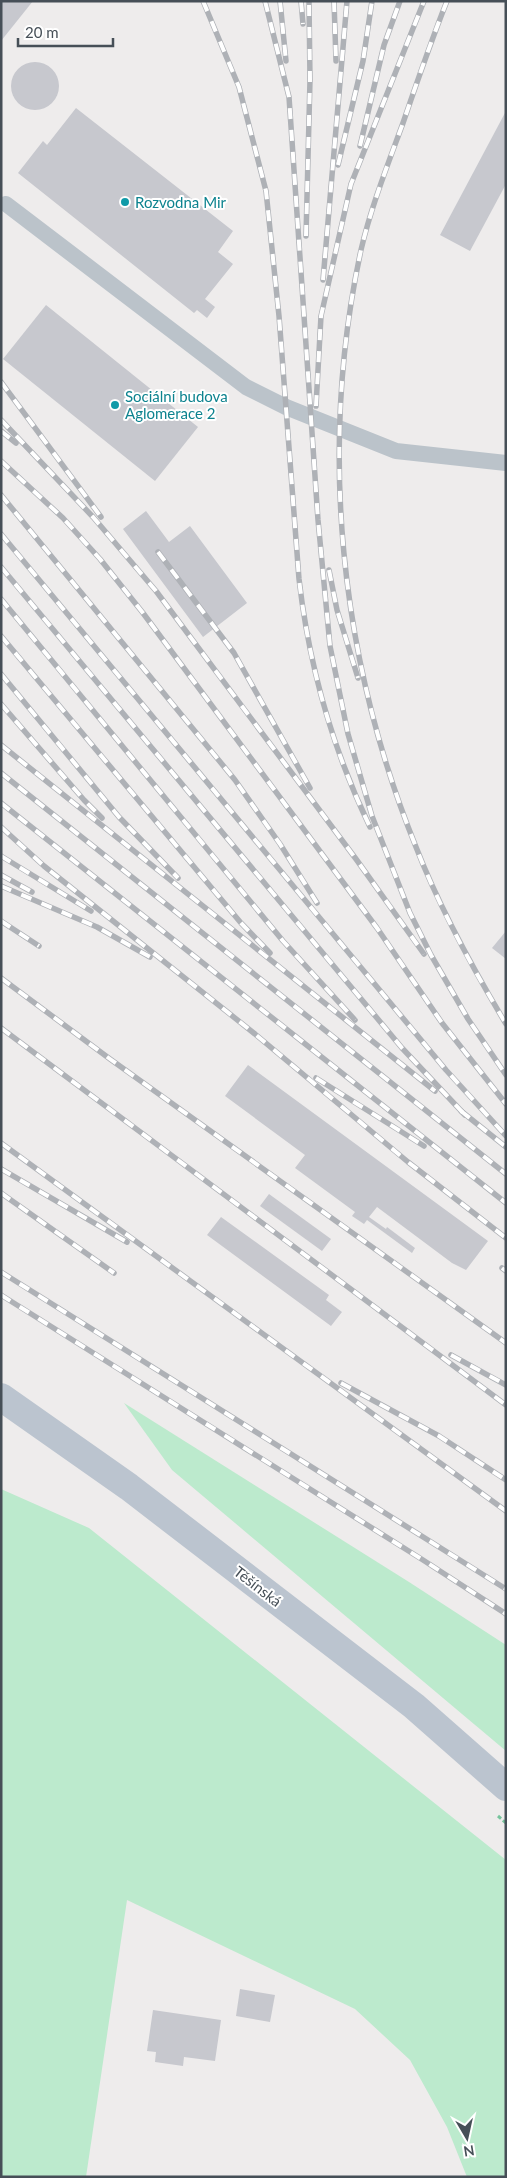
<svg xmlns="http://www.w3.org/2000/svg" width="507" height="2178" font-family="Lato,sans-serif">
<rect width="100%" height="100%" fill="#eeecec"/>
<g fill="#bceacd">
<path d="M124,1403L409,1582L506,1645V1751L172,1470Z"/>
<path d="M1,1489L89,1528L506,1860V2177H467L447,2127L410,2060L355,2009L127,1900L86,2177H1Z"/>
</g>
<g fill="#c7c8ce">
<path d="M1,1H33L1,41Z"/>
<circle cx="35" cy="86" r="24"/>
<path d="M76,108L233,231L218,252L233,264L205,299L215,307L207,318L197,310L194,313L18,173L43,141L47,145Z"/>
<path d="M506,111V184L470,251L440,235Z"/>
<path d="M46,305L198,427L155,481L3,359Z"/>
<path d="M146,511L169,542L190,526L247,603L203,637L123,529Z"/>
<path d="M506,931V959L492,948Z"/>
<path d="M248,1065L488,1241L466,1270L452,1263L377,1207L369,1217L386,1229L387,1227L415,1248L412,1253L367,1220L364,1224L352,1216L355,1212L295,1168L305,1155L225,1096Z"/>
<path d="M269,1194L331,1239L322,1251L260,1206Z"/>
<path d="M221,1217L329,1295L326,1300L342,1312L331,1326L207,1235Z"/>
<path d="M240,1989L275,1995L270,2022L236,2016Z"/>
<path d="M153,2010L221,2020L215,2061L184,2057L183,2066L155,2062L156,2052L147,2051Z"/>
</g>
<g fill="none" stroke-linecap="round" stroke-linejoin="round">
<path stroke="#78c49d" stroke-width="3" stroke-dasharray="4 2.5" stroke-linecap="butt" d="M498,1816L506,1823"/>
<path stroke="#bbc3ca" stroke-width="16" d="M6,204L246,387L286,407L396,451L506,463"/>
<path stroke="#bbc4cf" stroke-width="28" d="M1,1397L129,1487L414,1706L506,1787"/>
<g stroke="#aeb1b6" stroke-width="5.5">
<g id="rail">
<path d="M203,1L239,87L266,191L279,316L299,579C309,666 332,748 370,827"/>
<path d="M265,1L289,97L318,520L330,646L348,734L372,816L410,913L431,955L468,1019L506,1075"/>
<path d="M280,1L286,61"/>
<path d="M301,1L303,24"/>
<path d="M334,1L336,61"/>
<path d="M447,1C431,41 417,82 403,123C388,164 371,207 361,250C318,449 340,659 416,847C440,909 472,967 506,1024"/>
<path d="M360,146L384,45L400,1"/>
<path d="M338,165L363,61L372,1"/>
<path d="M306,236L310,80L309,1"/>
<path d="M323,280L347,1"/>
<path d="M1,382L101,517"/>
<path d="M316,406L321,316L351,184L424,1"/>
<path d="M1,420L93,517L156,591L356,859L424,954"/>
<path d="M1,431L16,443"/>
<path d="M1,461L63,518L100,559L143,613L377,928L442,1023L506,1104"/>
<path d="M1,495L235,780L280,844L317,903"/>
<path d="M1,534L446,1070L506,1136"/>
<path d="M158,552L234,653L310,788"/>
<path d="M1,567L402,1048L465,1115"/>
<path d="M329,570L337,610L358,678"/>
<path d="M1,599L283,941L355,1020"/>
<path d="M1,636L241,923L270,953"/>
<path d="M1,674L119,817L178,878"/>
<path d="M1,704L84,800L102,818"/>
<path d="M1,745L435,1091"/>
<path d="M1,773L506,1174"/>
<path d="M1,803L506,1203"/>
<path d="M1,827L44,866L255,1034L408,1162L506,1238"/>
<path d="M1,856L91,911"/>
<path d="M1,875L32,892"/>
<path d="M1,886L97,927L150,957"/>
<path d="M1,921L39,946"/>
<path d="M1,978L110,1059L506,1343"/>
<path d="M1,1028L506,1405"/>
<path d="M316,1078L424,1146"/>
<path d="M461,1111L506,1147"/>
<path d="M1,1143L506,1511"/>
<path d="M1,1169L127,1242"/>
<path d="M1,1193L114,1273"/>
<path d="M502,1268L506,1271"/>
<path d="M1,1272L506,1589"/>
<path d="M1,1295L423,1560L506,1614"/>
<path d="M451,1355L506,1385"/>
<path d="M341,1383L439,1436L506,1480"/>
</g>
</g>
<use href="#rail" stroke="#fff" stroke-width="4" stroke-dasharray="11" stroke-linecap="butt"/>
</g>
<g fill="#0f9aa8" stroke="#fff" stroke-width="2">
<circle cx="125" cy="202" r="5"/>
<circle cx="115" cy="405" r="5"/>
</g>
<g text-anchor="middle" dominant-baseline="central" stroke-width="4" stroke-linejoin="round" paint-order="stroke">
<g font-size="15" fill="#0d838f" stroke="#fff" text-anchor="start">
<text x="135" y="202">Rozvodna Mir</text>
<text x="125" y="396">Sociální budova<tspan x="125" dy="17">Aglomerace 2</tspan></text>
</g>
<g font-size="15" fill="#464f57" stroke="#fff">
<text transform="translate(258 1586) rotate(38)">Těšínská</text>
</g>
</g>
<rect width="507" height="2178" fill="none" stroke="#464f57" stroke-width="5"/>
<g transform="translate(467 2138) rotate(171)" stroke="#ffffff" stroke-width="4" paint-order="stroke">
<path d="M0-4L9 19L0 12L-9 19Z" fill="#464f57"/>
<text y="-8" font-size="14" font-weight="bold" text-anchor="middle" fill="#464f57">N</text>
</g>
<path d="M18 38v8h95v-8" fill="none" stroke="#464f57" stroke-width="2.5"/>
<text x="25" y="38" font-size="15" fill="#464f57" stroke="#ffffff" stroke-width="4" paint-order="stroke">20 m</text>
</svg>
